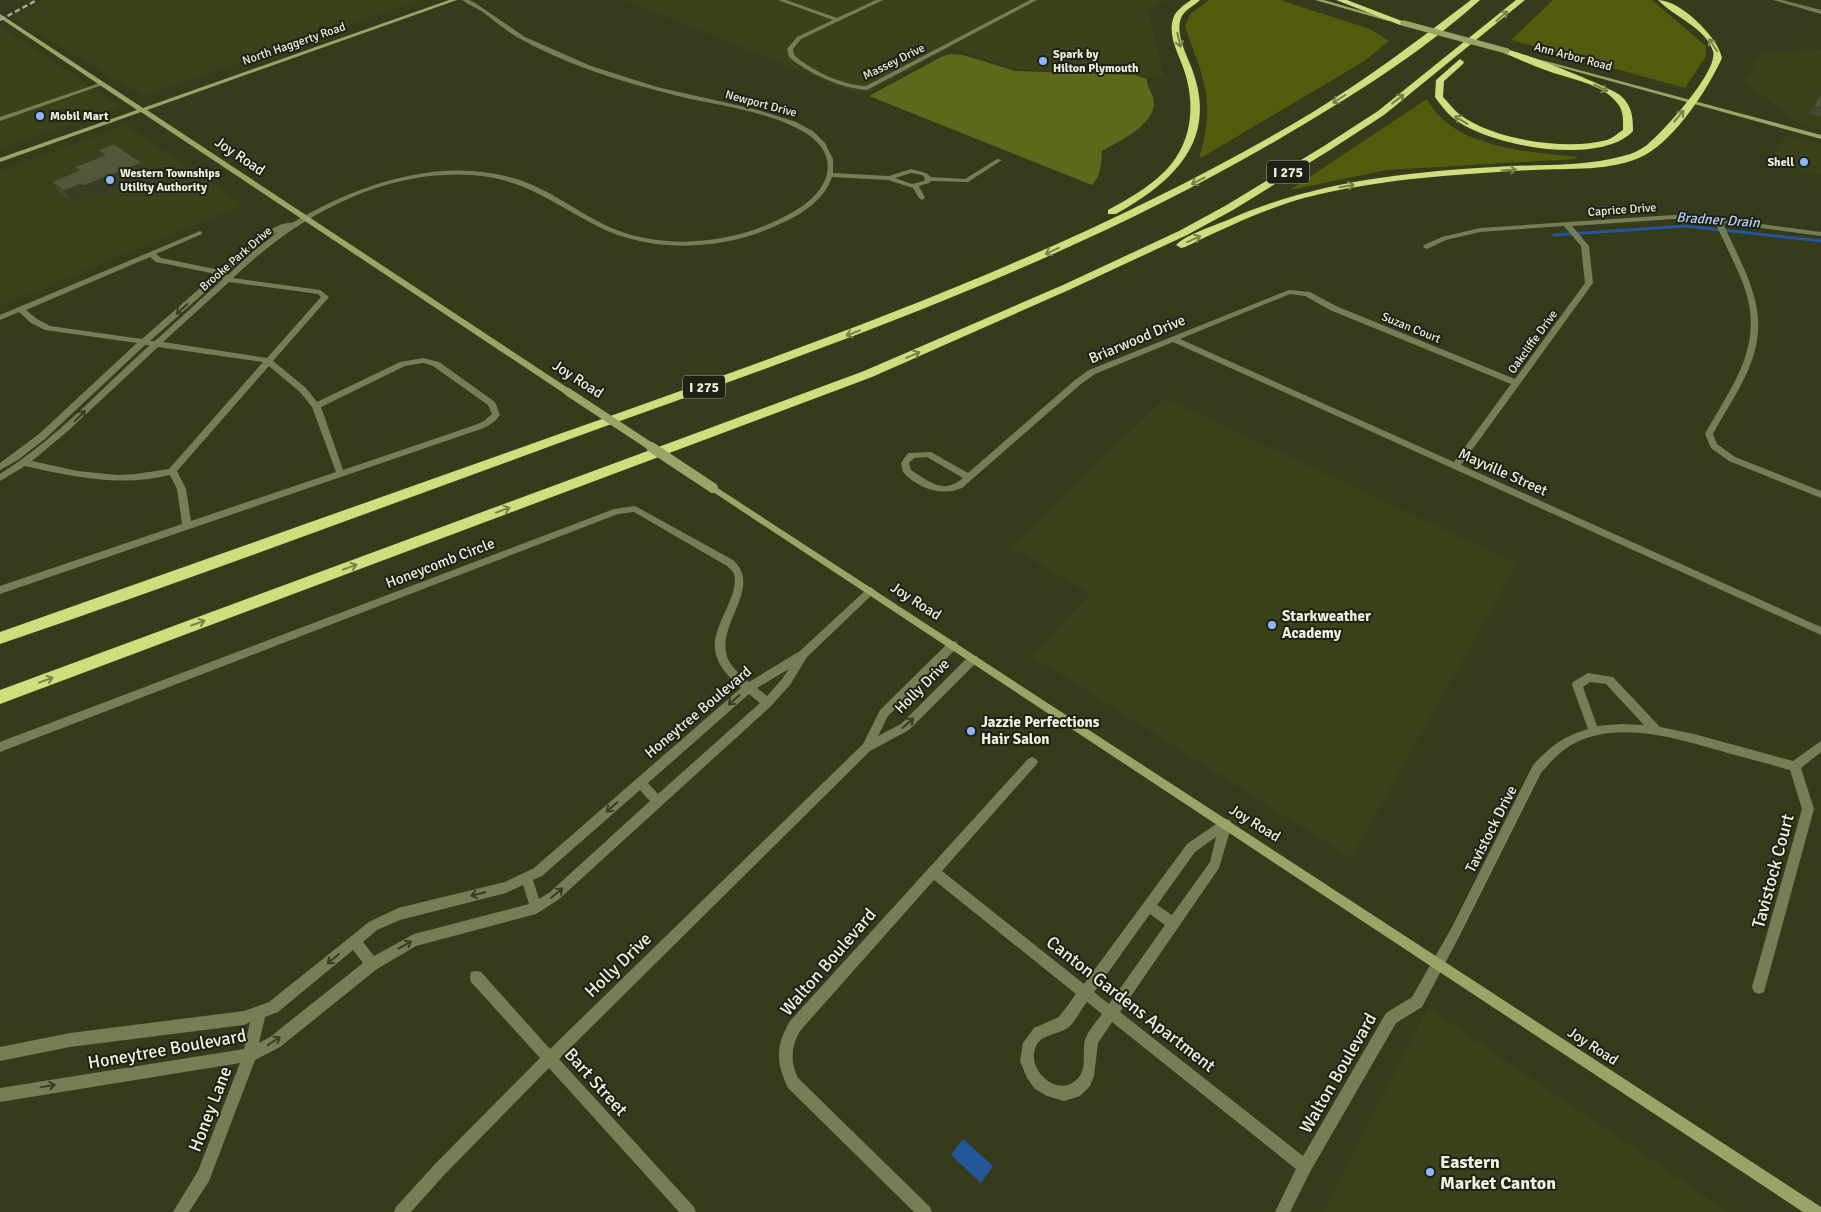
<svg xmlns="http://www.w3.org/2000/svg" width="1821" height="1212" font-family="Signika,sans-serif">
<rect width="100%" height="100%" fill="#363b1c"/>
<g fill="#3b411a">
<path d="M45,0H420L143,96L12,18Z"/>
<path d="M624,0H1166L1148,11L1164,77L1016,69L951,48L866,94H858Z"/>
<path d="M0,26L95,90L120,107L0,148Z"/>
<path d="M1821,50V130L1800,124L1744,81L1763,52Z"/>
<path d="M126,125L243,205L0,306V171Z"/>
<path d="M1785,135L1821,145V175L1772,161Z"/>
<path d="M1165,398L1517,564L1351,858L1032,656L1090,594L1011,547Z"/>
<path d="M1428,1008L1728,1212H1323Z"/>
</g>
<g fill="#525c0c">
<path d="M1209,0H1280L1370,29L1389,41L1366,60L1201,158L1200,155C1216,98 1203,79 1185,26L1190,14Z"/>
<path d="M1553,0H1652L1706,46V56L1685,88L1511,40Z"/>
<path d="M1427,99C1452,148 1529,152 1578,157L1575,159L1387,170L1290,190Z"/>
</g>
<path fill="#5e691c" d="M951,54L963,55L1015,71L1135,75L1147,79C1146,88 1155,94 1154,105C1150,128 1119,141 1102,151C1101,164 1101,176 1092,185L869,96L943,56Z"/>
<path fill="#24569b" d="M963,1139L993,1166L981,1183L951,1155Z"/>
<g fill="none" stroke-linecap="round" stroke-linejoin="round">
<path stroke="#24569b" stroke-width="3" d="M1554,235L1686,226L1821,241"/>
<g fill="#767e58" fill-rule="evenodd">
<path d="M462,0H469L475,3L525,37L591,66L657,87L758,110L796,122L813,131L825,143L833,159V173L889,176L911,169L926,173L931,177L965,179L997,159L1002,160L968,182L931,181L929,183L919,186L925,198L922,200L919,198L913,188L888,180L832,177C823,203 797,217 773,227C720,251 649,253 597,226C554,204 523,178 472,175C382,169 296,217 233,278L320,290L329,297L273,361L306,388L317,402L400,362L423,358L439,362L495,402L500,415C495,422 489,426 481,429L0,594V586L182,524L177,489L170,475C121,487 73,477 25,466L0,481V474C56,439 101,389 150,345H145L45,439L18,460L0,470V463L39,434L137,343L45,330L31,323L19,312L0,320V315L200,231L202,232V234L156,254L161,258L220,270C234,259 275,219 292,223C356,185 438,156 513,178C546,187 573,209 603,224C652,249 719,246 769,224C791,214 818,201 826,177C844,119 717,106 682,97C651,89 620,81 590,70C565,61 540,50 517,37C505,30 495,21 484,13C477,8 469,5 462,0ZM911,173L922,175L925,178L924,181L912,184L895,178ZM278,232L252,252L228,275L226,273L263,239ZM150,257L156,262L216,274L142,339L50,326L37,319L26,310ZM222,277L223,279L155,341H150ZM229,282L318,294L321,297L267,358L163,342ZM158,347L263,362L169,469L136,474L117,475L78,471L32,461L69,430ZM423,363L433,366L488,405L492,414L484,421L475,425L343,470L321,407L405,366ZM269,366L300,392L312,407L336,472L191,521L186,489L177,471Z"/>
<path d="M778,0H786L837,18L876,0H883L801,39L793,49L794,55C812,71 842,85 866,86L1030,0H1037L867,90C841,88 809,74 789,57L787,49L797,37L833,20Z"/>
<path d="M1773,0H1782L1821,10V14Z"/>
<path d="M100,83L105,84L0,121V117Z"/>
<path d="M1673,215H1693L1821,232V236L1723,223C1733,246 1746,269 1753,293C1771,349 1739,387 1713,434L1717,444L1735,457L1821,491V498L1729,461L1711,448L1705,434C1731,387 1763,349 1746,292C1738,268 1725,245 1715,222L1693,219H1673L1572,226L1589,246L1593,283L1461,465L1821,627V635L1173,342L1095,374L1081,384L962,488C942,497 917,488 903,472L901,463L908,453L931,452L968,473L1075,380L1089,370L1289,290L1310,292L1336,306L1515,379L1585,283L1581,246L1564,226L1480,232L1446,240L1427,249L1423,247L1424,245L1442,237L1480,228ZM1290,294L1305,296L1330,310L1511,384L1454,462L1180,339ZM927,457L963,478C943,495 930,482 911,470L909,463L914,458Z"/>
<path d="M635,506L733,560C764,588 714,625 728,659C732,668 742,676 749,682L800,651L868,588L871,587L876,591L807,657L790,685L771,706L558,900L536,914L416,946L377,969L280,1047L255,1060L209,1181L189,1212H173L198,1171L240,1063L0,1102V1088L244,1049L250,1022L244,1025L70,1047L0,1061V1047L70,1033L244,1011L269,1002L369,922L398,908L505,882L534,868L741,688C730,678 717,666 715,650C712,625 740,596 734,574C733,571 729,568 727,566L634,512L618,514L0,752V742L614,509ZM789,669L782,679L767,696L757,688ZM749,694L760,703L658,794L648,783ZM640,790L650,801L550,892L539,899L533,880L542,876ZM523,885L529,904L414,934L374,956L363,942L377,930L400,920L506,893ZM353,950L363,963L270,1037L259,1043L265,1017L278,1012Z"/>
<path d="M953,641L957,642L958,645L957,648L888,716L878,736L901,724L969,656H977L978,659L977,662L909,730L870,751L559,1059L694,1207L696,1212H679L549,1068L445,1174L411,1212H394L396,1207L435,1164L540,1058L471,982L470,977L471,972L476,971L481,972L550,1049L863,744L880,710L949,642Z"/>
<path d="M1588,673L1613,677L1660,727L1694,734L1793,761L1821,741V752L1801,768L1814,809L1764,992L1759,994L1754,992L1752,987L1802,809L1790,770C1772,765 1754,760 1735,755C1687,742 1628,720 1579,741C1563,748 1552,760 1541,773L1460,935L1422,1007L1396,1023L1310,1172L1290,1212H1275L1296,1169L1112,1022L1098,1043L1094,1076L1090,1086L1080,1096L1064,1101L1047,1096L1035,1089L1027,1078L1020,1061L1023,1043L1034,1028L1059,1017L1076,994L934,880L800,1031C791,1047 790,1061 798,1078L930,1207L932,1212H914L788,1088C776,1062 775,1047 790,1021L1028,759L1032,757L1036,759L1038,762L1036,765L942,871L1084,984L1187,844L1222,820L1226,819L1230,820L1232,824L1219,868L1120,1012L1303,1156L1386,1013L1412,997L1452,927L1533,765C1551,746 1562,737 1588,729L1572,685L1573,682ZM1590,682L1606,684L1644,725L1621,724L1597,726L1583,687ZM1216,837L1210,862L1172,915L1157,905L1195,852ZM1150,914L1165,925L1109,1004L1094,992ZM1087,1002L1102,1014C1096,1022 1088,1031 1085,1040C1082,1051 1087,1067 1079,1077C1060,1101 1027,1071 1035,1049C1040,1033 1057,1036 1069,1027C1076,1021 1081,1009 1087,1002Z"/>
</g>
<g fill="#99a567" fill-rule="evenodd">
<path d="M449,0H457L147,110L571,390V394H565L141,112L0,162V158L137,110L0,18V14L143,108Z"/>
<path d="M1315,0H1324L1393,20L1388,21Z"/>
<path d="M1523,55L1821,135V139L1523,57Z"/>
<path d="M713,485L1821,1207V1212H1803L710,490L708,488L710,486Z"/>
</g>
<g fill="#cdde7c" fill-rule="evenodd">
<path d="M1191,0H1200C1194,6 1184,10 1181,18C1175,34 1187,55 1192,69C1219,141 1173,182 1116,214H1108V210C1132,197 1159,182 1175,159C1194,132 1194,97 1183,67C1178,53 1168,35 1173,19C1175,11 1184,5 1191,0Z"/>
<path d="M1336,0H1347L1407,23L1400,25Z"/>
<path d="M1471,0H1480C1420,54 1349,98 1279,139C1068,263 835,344 606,426C404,499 203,575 0,644V632C201,561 401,490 602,419C846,332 1090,246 1313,112C1368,78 1420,39 1471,0Z"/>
<path d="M1516,0H1525L1384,115L1330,150L1233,210L1187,235L1071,289L872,377L0,704V690L864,371L1063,285L1179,231L1225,206L1324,146L1378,111Z"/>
<path d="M1658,0C1680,0 1718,37 1722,58C1708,89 1676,138 1645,155C1613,172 1568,168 1533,170C1493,172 1452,175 1412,179C1376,183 1339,189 1304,198C1262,210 1223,229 1185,247L1181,248L1176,245C1185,235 1216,225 1230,219C1314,182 1405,172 1495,167C1536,164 1585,167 1623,156C1632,154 1640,150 1647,145C1663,132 1719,71 1713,51C1705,27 1674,17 1658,0Z"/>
<path d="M1504,49C1512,48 1613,88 1621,96C1632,106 1633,117 1633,131C1600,167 1486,146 1452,117C1446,112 1440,104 1435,97L1436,80L1460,59L1464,62L1463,64L1444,81L1443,97C1448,102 1453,109 1459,114C1493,140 1566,151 1607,140C1613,138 1618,133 1623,130C1623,120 1624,112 1618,104C1604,84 1570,79 1548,71C1533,66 1519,59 1504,53Z"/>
</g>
<path stroke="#a6aa93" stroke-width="2.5" stroke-dasharray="5.5 3" stroke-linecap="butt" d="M0,20L37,0"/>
<path stroke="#99a567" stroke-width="5.5" d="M1403,23L1507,51"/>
<path stroke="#99a567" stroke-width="8" d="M568,392L653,448"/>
<path stroke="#99a567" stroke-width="10" d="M651,447L713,488"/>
</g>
<g fill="#464b2f">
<path d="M1821,93V117L1809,113Z"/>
<path d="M98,150L149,175L91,198L89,196L72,202L61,194L52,182L77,171L74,167L102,156Z"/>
</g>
<g fill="#393d26">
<path d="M142,163L149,175L91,198L83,186Z"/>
<path d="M81,184L89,196L72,202L64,191Z"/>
</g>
<g fill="#515737" stroke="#393d26">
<path d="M1821,94V108L1814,106Z"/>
<path d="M114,144L142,163L83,186L81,184L64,191L52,182L79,170L74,167L105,155L98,150Z"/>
</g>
<defs><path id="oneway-shaft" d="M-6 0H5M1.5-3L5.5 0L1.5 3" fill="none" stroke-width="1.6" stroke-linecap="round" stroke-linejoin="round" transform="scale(1.25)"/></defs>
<g stroke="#768048">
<use href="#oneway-shaft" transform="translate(1502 16) rotate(-41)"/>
<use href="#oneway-shaft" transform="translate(1179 40) rotate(77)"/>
<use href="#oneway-shaft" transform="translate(1713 45) rotate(-123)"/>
<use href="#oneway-shaft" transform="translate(1601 88) rotate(26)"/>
<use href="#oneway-shaft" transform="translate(1339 99) rotate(148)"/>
<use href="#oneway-shaft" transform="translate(1398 99) rotate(-38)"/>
<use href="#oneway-shaft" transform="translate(1679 116) rotate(-50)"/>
<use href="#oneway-shaft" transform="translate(1461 120) rotate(-149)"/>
<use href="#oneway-shaft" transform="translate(1509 170) rotate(-4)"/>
<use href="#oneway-shaft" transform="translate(1198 181) rotate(152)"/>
<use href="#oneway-shaft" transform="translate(1347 186) rotate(-10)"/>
<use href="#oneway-shaft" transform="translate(1194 239) rotate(-24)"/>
<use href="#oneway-shaft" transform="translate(1052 251) rotate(155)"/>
<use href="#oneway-shaft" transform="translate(853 333) rotate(159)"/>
<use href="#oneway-shaft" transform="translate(913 355) rotate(-23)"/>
<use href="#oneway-shaft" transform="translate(503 510) rotate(-20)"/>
<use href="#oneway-shaft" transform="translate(350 567) rotate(-20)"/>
<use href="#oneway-shaft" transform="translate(198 623) rotate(-20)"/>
<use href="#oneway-shaft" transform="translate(46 680) rotate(-20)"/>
</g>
<g stroke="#383d28">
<use href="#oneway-shaft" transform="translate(182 309) rotate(138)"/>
<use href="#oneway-shaft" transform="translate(80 416) rotate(-46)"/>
<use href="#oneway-shaft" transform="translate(734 700) rotate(139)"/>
<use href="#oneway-shaft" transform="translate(908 723) rotate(-41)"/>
<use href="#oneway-shaft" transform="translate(612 807) rotate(139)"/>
<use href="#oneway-shaft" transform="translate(557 893) rotate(-40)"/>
<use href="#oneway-shaft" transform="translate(478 894) rotate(166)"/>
<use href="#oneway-shaft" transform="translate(405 945) rotate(-29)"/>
<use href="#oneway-shaft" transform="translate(333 959) rotate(140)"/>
<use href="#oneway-shaft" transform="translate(274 1041) rotate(-34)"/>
<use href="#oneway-shaft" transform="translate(48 1086) rotate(-9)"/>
</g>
<g fill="#8bb9fc" stroke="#1e2113" stroke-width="2">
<circle cx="1043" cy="61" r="5"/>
<circle cx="40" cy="116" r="5"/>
<circle cx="1804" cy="162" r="5"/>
<circle cx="110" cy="180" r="5"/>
<circle cx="1272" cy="625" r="5"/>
<circle cx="971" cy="731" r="5"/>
<circle cx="1430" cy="1172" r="5"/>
</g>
<g text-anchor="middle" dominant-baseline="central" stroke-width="4" stroke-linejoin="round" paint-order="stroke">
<g font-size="12" fill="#edf1df" stroke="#1e2113">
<text transform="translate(294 44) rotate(-19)">North Haggerty Road</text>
<text transform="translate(1573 57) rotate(15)">Ann Arbor Road</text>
<text transform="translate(894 62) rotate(-26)">Massey Drive</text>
<text transform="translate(761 104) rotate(15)">Newport Drive</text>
<text transform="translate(1622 210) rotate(-4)">Caprice Drive</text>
<text transform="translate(236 259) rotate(-41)">Brooke Park Drive</text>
<text transform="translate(1411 328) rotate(22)">Suzan Court</text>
<text transform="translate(1533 342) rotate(-54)">Oakcliffe Drive</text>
</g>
<g font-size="12" font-weight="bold" fill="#edf1df" stroke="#1e2113" text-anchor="start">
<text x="1053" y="54">Spark by<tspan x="1053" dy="14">Hilton Plymouth</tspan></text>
<text x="50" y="116">Mobil Mart</text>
<text x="1794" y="162" text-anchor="end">Shell</text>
<text x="120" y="173">Western Townships<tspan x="120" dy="14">Utility Authority</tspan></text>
</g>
<g fill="#1e2113" stroke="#afb3a2" stroke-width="1">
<rect x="1267" y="160.5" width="42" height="23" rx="4"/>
<rect x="683" y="375.5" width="42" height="23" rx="4"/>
</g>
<g font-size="14" font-weight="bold" fill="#edf1df">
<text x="1288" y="172">I 275</text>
<text x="704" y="387">I 275</text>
</g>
<g font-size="14" font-style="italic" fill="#b5d0f7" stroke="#1e2113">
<text transform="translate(1718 220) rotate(4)">Bradner Drain</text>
</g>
<g font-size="15" fill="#edf1df" stroke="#1e2113">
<text transform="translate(240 156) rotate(34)">Joy Road</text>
<text transform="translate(1137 339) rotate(-23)">Briarwood Drive</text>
<text transform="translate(578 379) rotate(33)">Joy Road</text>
<text transform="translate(1503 472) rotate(24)">Mayville Street</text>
<text transform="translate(440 563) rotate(-21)">Honeycomb Circle</text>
<text transform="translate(916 601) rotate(33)">Joy Road</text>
<text transform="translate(922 686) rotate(-45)">Holly Drive</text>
<text transform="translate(698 712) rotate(-40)">Honeytree Boulevard</text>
<text transform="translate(1255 823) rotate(32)">Joy Road</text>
<text transform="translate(1491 829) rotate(-63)">Tavistock Drive</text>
<text transform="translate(1593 1046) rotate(33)">Joy Road</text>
</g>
<g font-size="15" font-weight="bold" fill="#edf1df" stroke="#1e2113" text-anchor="start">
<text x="1282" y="616">Starkweather<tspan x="1282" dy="17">Academy</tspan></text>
<text x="981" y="722">Jazzie Perfections<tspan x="981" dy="17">Hair Salon</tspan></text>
</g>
<g font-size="18" fill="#edf1df" stroke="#1e2113">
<text transform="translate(1773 871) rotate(-75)">Tavistock Court</text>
<text transform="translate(828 962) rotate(-49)">Walton Boulevard</text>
<text transform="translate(618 965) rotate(-44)">Holly Drive</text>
<text transform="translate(1131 1004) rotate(38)">Canton Gardens Apartment</text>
<text transform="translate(167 1049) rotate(-10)">Honeytree Boulevard</text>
<text transform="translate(1338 1073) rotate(-60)">Walton Boulevard</text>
<text transform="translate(596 1082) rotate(48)">Bart Street</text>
<text transform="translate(210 1109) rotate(-69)">Honey Lane</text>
</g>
<g font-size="18" font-weight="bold" fill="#edf1df" stroke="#1e2113" text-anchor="start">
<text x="1440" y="1162">Eastern<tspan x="1440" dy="21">Market Canton</tspan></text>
</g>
</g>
</svg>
